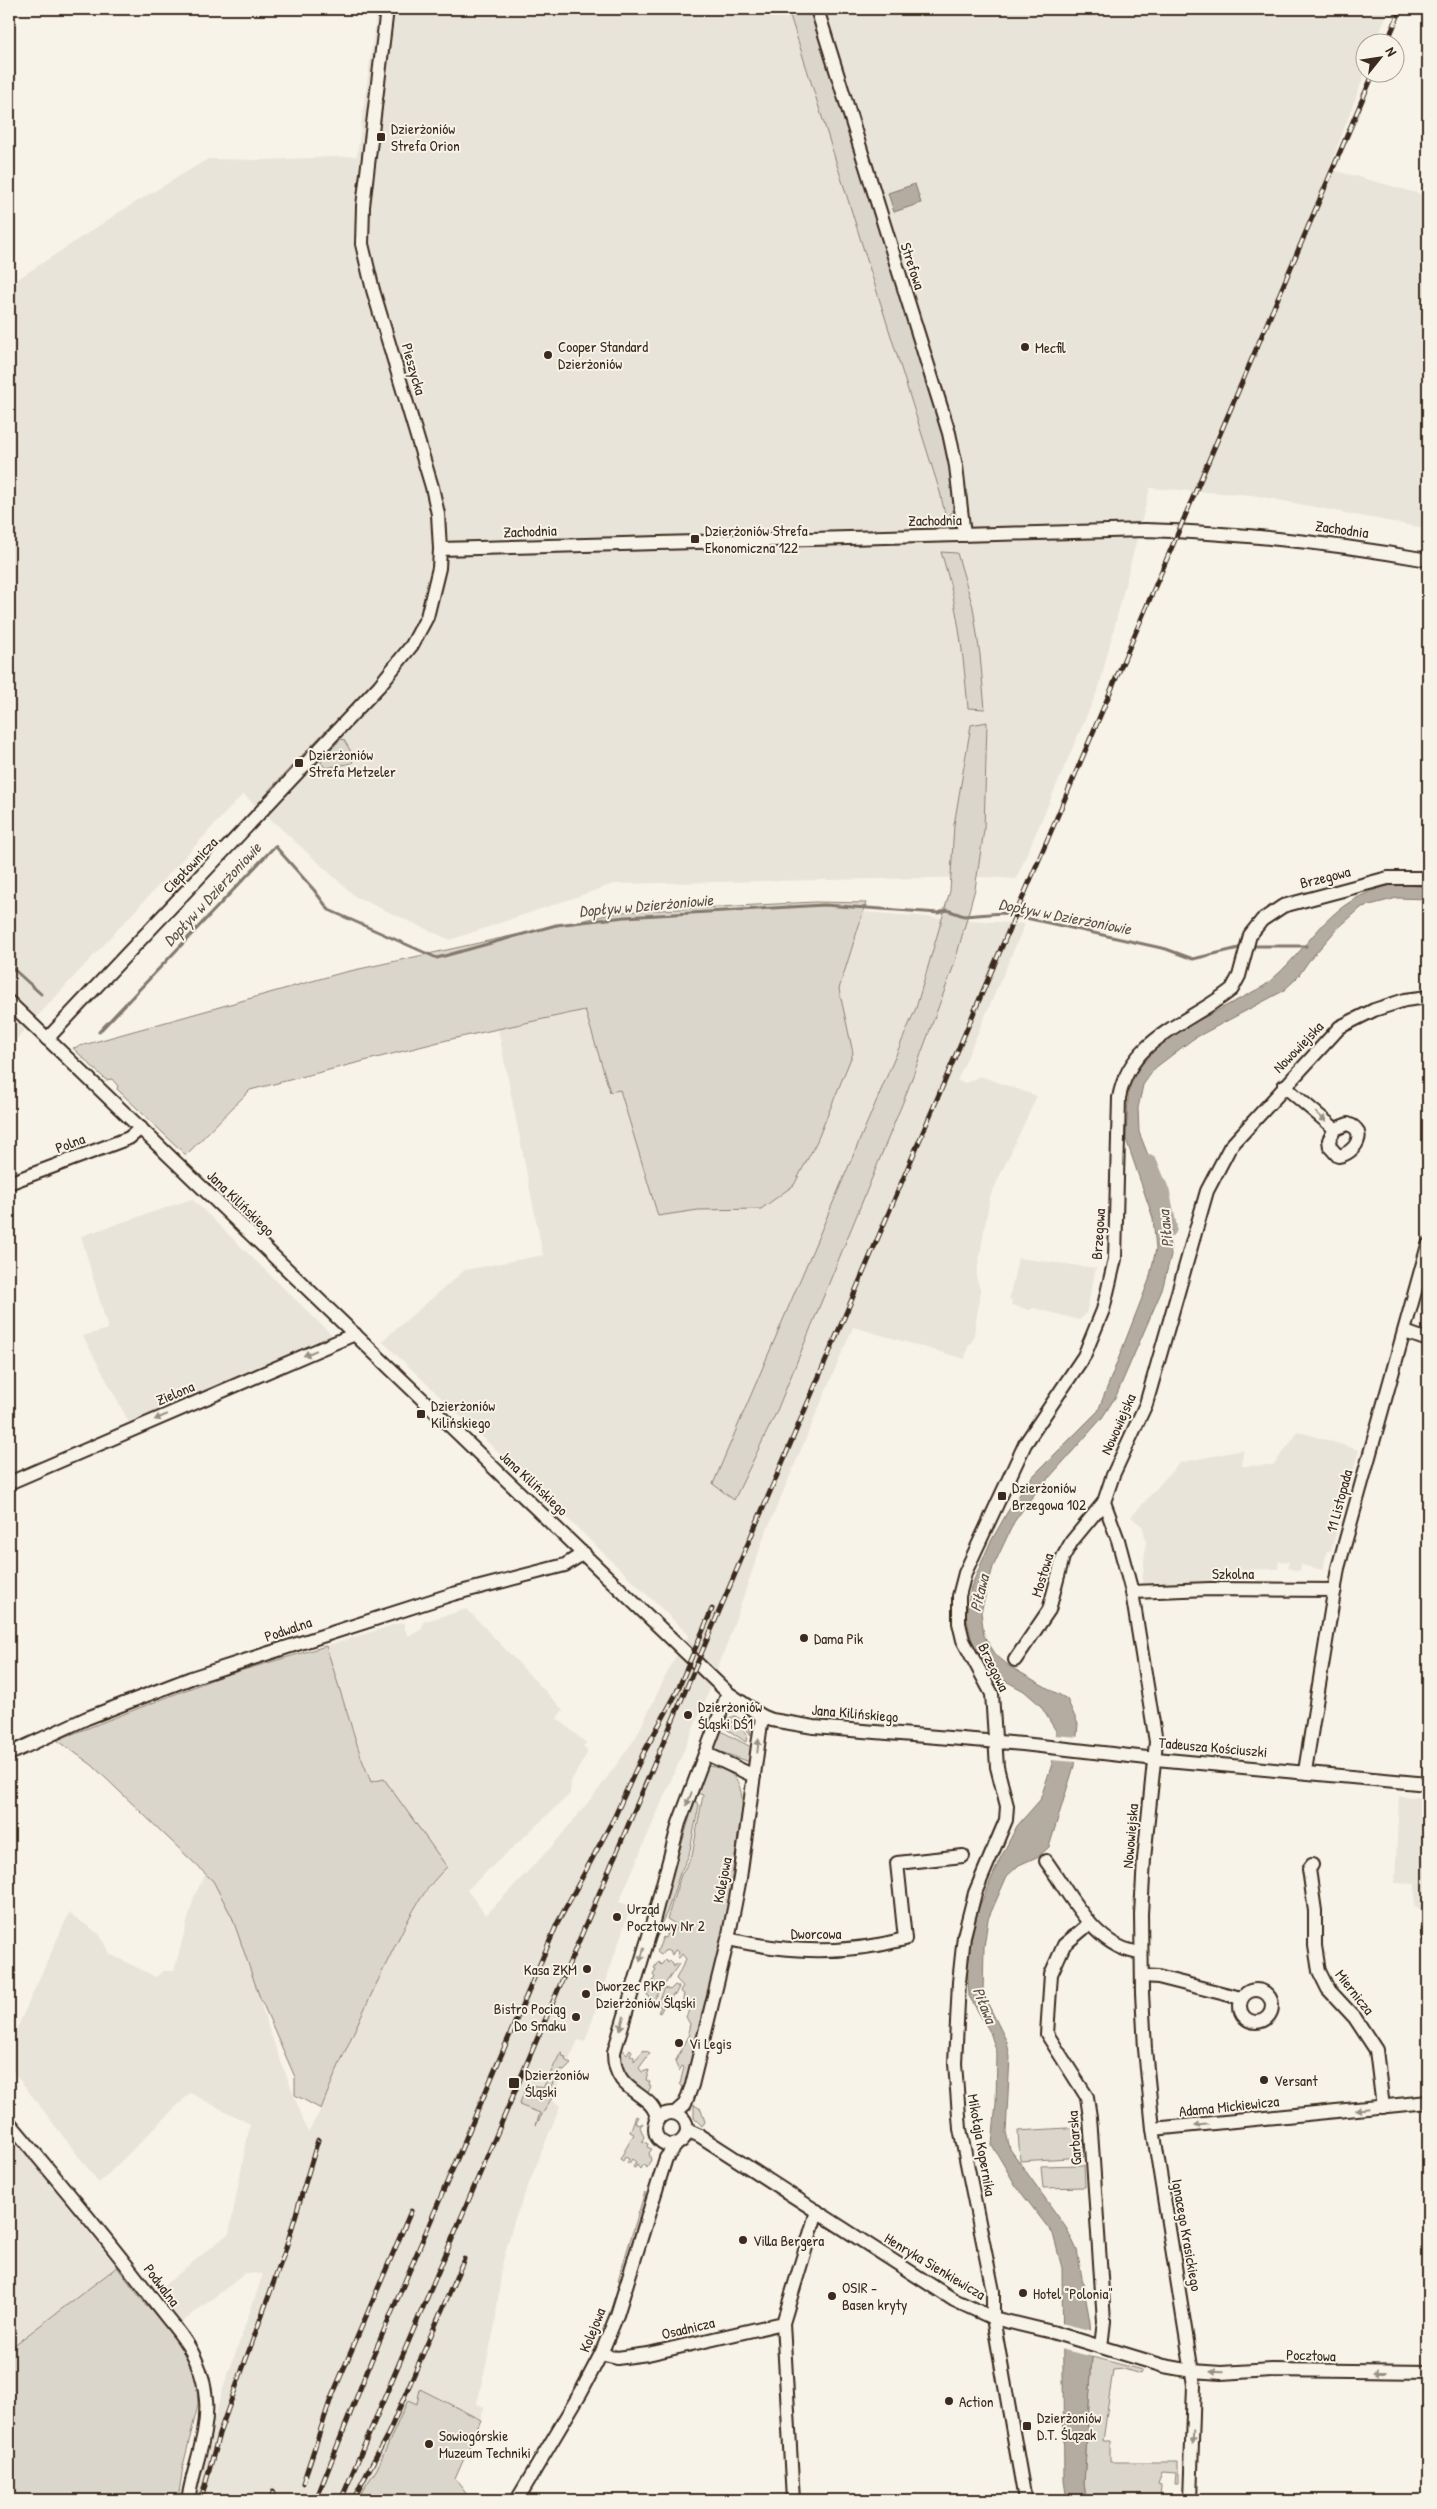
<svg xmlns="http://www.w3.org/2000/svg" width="1437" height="2509" font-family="'Patrick Hand',sans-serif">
<rect width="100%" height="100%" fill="#f7f3e8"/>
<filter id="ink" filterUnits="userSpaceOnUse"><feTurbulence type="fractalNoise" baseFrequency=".02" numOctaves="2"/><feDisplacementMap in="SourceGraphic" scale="10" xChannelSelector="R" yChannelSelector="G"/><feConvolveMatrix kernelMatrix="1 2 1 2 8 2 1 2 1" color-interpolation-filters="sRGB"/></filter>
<g filter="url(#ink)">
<g fill="#e9e4d9">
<path d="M377,9H1389L1376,42H1364L1365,73L1329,169L1428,196V529L1252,495L1150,488L1099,687L1016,879L986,877L614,884L450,940L356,897L243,794L9,1047V285L118,213L208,159L266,160L357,156Z"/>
<path d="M863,912L1025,924L957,1081L967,1083L980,1076L1037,1096L990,1197L976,1277L981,1291L973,1340L968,1346L965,1359L853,1327L764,1537L727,1644L705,1701L619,1902L631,1906L585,2042L578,2040L551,2100L560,2106L514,2221L502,2265L495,2325L477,2404L485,2407L455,2479L471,2500H194L200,2468L223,2389L263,2274L246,2273L181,2323L156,2292L229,2233L250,2124L190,2093L99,2183L9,2066V2046L69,1913L99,1934L110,1954L156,1977L163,1971H174L194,1897L206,1873L213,1881L232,1917L259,1995L266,2022L308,2132L321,2109L360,2016L412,1910L436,1878L447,1867L371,1782L361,1757L326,1646L403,1622L407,1635H411L422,1629L423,1622L467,1609L563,1710L557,1718L586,1743L583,1746L588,1752L571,1781L570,1794L467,1890L486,1915L554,1844L598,1790L635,1739L673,1661L689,1635L382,1341L465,1270L543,1255L498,1029L585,1010L610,1092L620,1090L658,1216L853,1053L839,989Z"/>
<path d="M192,1199L335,1338L131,1426L83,1336L108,1329L81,1236Z"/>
<path d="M1018,1258L1096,1268L1086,1314L1079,1320L1034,1308L1030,1310L1011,1305L1012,1300L1009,1299Z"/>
<path d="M1297,1431L1359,1450L1331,1551H1327L1323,1570L1301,1565L1300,1571L1287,1568L1289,1562L1279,1561L1278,1569L1232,1570L1231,1581L1142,1584L1146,1543L1143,1527L1131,1517L1179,1463L1243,1450L1242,1466L1273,1465L1294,1438Z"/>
<path d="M1399,1796L1428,1798V1913H1422L1414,1906L1415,1884L1395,1883Z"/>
<path d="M9,2133L117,2267L9,2349Z"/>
</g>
<g fill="#dbd6cb" stroke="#8b8074">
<path d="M788,9H810L941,430C946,457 963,498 947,523L940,492Z"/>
<path d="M941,552L957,553L973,607L980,655L985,709L968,708C963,653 958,605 941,552Z"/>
<path d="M987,722L984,830L975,889L954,965L905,1097L776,1413L734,1500L713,1484L916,1008L950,891L954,825L971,725Z"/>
<path d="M331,725V730L273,791H268Z"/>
<path d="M341,739L344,740L354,757L352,763L326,768L321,763L322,759Z"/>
<path d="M815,902L866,903L839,989L853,1053L817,1141L794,1185L761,1209L698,1210L658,1216L620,1090L610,1092L585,1010L447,1040L250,1090L186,1155L117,1089L118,1086L112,1079L106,1080L73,1048L341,973L621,912Z"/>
<path d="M326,1646L361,1757L371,1782L384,1779L447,1867C419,1893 405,1926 388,1960C364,2009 341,2058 321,2109L295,2095V2077L259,1995L232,1917L213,1881L92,1765L57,1740L219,1677Z"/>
<path d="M735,1716L749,1724L751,1735L744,1726L724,1720Z"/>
<path d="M728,1725L742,1729L747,1735L746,1742L725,1728Z"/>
<path d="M719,1730L751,1747L750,1762L715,1750L713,1748Z"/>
<path d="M708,1766C736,1769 743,1784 742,1810L725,1922L685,2089L680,2084L684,2067L682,2066L679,2071L675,2062L690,2034L688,2033L690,2024L686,2017L689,2010L685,2008L687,2003L682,2004L684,1994L680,1991L683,1986L676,1979L686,1959L682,1954L679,1958L677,1957L679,1952L675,1950L672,1955L670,1950L664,1951L661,1955L657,1952L663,1937L665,1938L670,1929L674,1931L677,1925L667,1919L681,1875L692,1856L703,1795L697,1793Z"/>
<path d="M695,1800L699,1805L689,1855L680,1873L667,1912L659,1928L661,1930L650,1948Z"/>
<path d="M665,1960L668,1963L669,1961L673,1964L674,1967L677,1963L679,1964L651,2004L647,2001L650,1997L647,1995L655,1977L653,1975L656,1969L654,1968L658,1962L661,1965Z"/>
<path d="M675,1985L679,1987L675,1995L673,1994L670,2001L667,2000L660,2013L658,2012L661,2007L657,2004L665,1988L670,1990Z"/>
<path d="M620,2047L627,2054L630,2049L632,2051L630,2055L634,2057V2061L644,2050L650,2053L639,2068L642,2072L649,2070L646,2080L650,2082L649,2085L651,2086L647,2095C629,2084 618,2068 620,2047Z"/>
<path d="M561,2052L563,2053L562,2056L566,2057L565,2060L571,2064L564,2071L560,2070L550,2088L552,2090L554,2087L557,2089L536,2125L540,2113L519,2105L525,2090L532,2085L543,2088Z"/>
<path d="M694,2105L701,2109L705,2122L702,2126L694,2118Z"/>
<path d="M636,2116L638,2117L635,2122L639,2125L643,2123L640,2127L644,2137L642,2141L648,2144L647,2147L652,2149L649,2153L651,2160L646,2168L643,2164L640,2169L637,2165L635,2168L633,2167L636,2162L632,2159L629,2164L627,2163L629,2159L625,2157L623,2161L620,2159L634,2134L630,2132Z"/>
<path d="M1083,2127L1084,2157L1020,2161L1018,2131Z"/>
<path d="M1084,2165L1085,2187L1043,2188L1041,2166Z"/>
<path d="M645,2192V2200L620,2282L618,2280Z"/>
<path d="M117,2267L146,2305L177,2332L196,2372L198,2405L183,2466L178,2500H9V2349Z"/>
<path d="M1092,2357L1142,2370L1140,2374L1124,2369L1113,2370L1103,2441H1110V2462H1178V2484H1175L1176,2473L1162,2472L1158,2484L1161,2485L1160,2500H1086L1084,2483Z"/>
<path d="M420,2389L481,2420L455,2479L471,2500H356L377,2469L408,2400L417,2404Z"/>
</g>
<g fill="#b4aca0" stroke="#84786c">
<path d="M915,184L921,203L894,212L888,193Z"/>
<path d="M1395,884L1428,887V899L1397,898L1362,907L1336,930L1308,962L1297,978L1283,991L1193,1039L1155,1068L1143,1085L1138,1108L1139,1132L1155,1173L1167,1223L1171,1255L1162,1290L1116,1396L1102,1418L1032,1497L1014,1522L993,1567L981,1612L984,1636L996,1655L1009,1666L1067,1699L1078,1724L1074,1766L1049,1847L1039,1856L1019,1865L1007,1876L988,1919L984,1947L983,1994L1007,2042L1010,2057L1006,2132L1010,2149L1067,2229L1077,2250L1090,2322L1092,2357L1084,2483L1086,2500H1067L1064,2481L1062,2268L1053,2234L1016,2186L992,2145L996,2103L997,2053L990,2032L969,1996L967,1965L976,1914L1000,1859L1017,1826L1040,1800L1052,1764L1056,1731L1040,1705L1024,1691L989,1672L975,1655L966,1616L971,1587L990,1543L1008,1511L1032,1477L1098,1411L1149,1280L1156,1249L1153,1218L1126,1139L1129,1078L1142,1059L1167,1037L1264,986C1315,946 1323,900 1395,884Z"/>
</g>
<g fill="#f7f3e8">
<path d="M1053,1735L1080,1737L1077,1762L1050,1760Z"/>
<path d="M1061,2323L1093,2331L1094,2357L1060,2349Z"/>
</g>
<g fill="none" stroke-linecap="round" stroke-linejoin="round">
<g stroke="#84786c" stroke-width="3">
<path d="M1250,946H1306"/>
<path d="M9,965L41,994"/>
<path d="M99,1032L275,846L314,890L329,910L437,958L556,925L625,917L824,905L939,913L947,910L964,916L1003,913L1166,949L1193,959L1243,947"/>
</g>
<path stroke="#b4aca0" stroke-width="20" d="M1148,1165L1160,1193L1167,1228"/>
<g stroke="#3b2a1e" stroke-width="16">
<g id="minor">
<path d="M817,9L949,433L956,466L964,535"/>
<path d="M440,549L1145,530C1241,533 1334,543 1428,560"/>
<path d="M9,1002L728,1693L762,1716L772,1720L814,1727L1023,1744L1156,1759L1428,1784"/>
<path d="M47,1039L379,686L412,645L427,617L439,568L440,549L438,514L432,487L373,290L362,244L363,206L387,9"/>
<path d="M1284,1086L1335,1129L1348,1124C1369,1131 1355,1154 1338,1156L1330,1147L1329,1140L1335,1129"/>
<path d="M9,1183L129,1138L141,1128"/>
<path d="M1405,1332L1428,1340"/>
<path d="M9,1483L355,1334"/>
<path d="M1132,1592L1210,1589L1335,1590"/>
<path d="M1015,1660L1049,1610L1063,1557L1072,1541L1104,1502"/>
<path d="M9,1754L87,1718L191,1678L453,1594L565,1565L584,1553"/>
<path d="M707,1754L754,1776"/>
<path d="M1305,1771L1338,1568L1428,1245"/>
<path d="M1046,1861C1071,1895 1094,1948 1141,1953"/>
<path d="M1312,1865L1309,1869L1315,1911V1946L1319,1971L1328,1989L1355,2018L1376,2050L1383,2107"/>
<path d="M1089,1924L1064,1945L1051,1974L1047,2034L1087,2097L1090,2117L1104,2321L1101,2347"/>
<path d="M1428,1928V1935"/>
<path d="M728,1939C788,1953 845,1955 905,1939L897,1863L963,1856"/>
<path d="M1142,1976L1158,1977L1241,1998"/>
<circle cx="1256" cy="2006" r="16"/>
<path d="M675,2113L685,2104L692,2085L728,1939L740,1878L762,1716"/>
<circle cx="671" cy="2129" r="16"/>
<path d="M657,2120C655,2091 613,2096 614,2052L651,1929L679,1823L728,1693"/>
<path d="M9,2122C58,2181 108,2239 154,2301C169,2321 188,2340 197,2363C202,2374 205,2388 206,2400C209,2433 193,2468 188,2500"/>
<path d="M1153,2129L1428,2102"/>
<path d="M687,2130L700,2136L954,2300L993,2318L1052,2332L1164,2366L1192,2371L1221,2373L1272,2370L1428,2372"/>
<path d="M783,2323L793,2500"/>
<path d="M601,2354L617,2358L648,2354L783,2323L817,2211"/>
<path d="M517,2500L581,2392L601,2354L617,2315L666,2158L677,2144"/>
<path d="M1025,2500L993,2318V2291L960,2129L955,2063L959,1982L964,1936L975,1893L1006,1820L1007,1806L997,1767L992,1694L963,1640L959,1623V1596L965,1573L1025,1444L1084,1356L1103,1310L1115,1259L1119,1098C1130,1037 1189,1024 1232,989L1239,976L1250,935L1262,920L1283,906L1388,878H1428"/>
<path d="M1190,2500L1194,2385L1153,2129L1145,2049L1142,1993L1141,1914L1144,1859L1156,1742L1132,1592L1118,1540L1104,1502L1113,1475L1146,1404L1207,1191L1230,1147L1340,1027L1374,1010L1405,1000L1428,997"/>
</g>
</g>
<use href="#minor" stroke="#f7f3e8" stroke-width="12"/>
<g stroke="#3b2a1e" stroke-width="5">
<g id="rail">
<path d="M1387,42L1401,9"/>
<path d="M303,2483L330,2401L411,2211"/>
<path d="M201,2500L219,2434L285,2251L318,2140"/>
<path d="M271,2500L273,2492"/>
<path d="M316,2500L371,2361L557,1924L614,1818L643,1754L676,1694L712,1609"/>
<path d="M341,2500L1374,72"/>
<path d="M353,2500L389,2432L464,2259"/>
</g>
</g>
<use href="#rail" stroke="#f7f3e8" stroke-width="3" stroke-dasharray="9" stroke-linecap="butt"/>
</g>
<defs><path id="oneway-solid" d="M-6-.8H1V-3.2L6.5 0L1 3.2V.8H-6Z" transform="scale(1.25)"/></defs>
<g fill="#998e83">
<use href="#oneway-solid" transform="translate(1321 1117) rotate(41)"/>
<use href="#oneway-solid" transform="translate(310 1353) rotate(157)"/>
<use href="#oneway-solid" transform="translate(161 1417) rotate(157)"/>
<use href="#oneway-solid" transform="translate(758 1746) rotate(-84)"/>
<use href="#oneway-solid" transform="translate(689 1799) rotate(112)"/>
<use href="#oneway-solid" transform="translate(642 1955) rotate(108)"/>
<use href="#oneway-solid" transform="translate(622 2023) rotate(106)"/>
<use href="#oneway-solid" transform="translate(1362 2109) rotate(174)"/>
<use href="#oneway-solid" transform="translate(1201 2125) rotate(174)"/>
<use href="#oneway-solid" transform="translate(1217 2372) rotate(-178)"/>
<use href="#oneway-solid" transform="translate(1380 2373) rotate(-180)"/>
<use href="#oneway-solid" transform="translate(1193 2437) rotate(92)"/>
</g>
</g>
<g fill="#3b2a1e" stroke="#f7f3e8" stroke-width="2">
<rect x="376" y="132" width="10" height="10" rx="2.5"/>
<circle cx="1025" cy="347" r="5"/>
<circle cx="548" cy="355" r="5"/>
<rect x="690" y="534" width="10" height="10" rx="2.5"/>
<rect x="294" y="758" width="10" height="10" rx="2.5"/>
<rect x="416" y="1409" width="10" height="10" rx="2.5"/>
<rect x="997" y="1491" width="10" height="10" rx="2.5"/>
<circle cx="804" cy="1638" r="5"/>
<circle cx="688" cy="1715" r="5"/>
<circle cx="617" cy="1917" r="5"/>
<circle cx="587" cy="1969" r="5"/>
<circle cx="586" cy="1994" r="5"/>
<circle cx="576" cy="2017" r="5"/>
<circle cx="679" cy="2043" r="5"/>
<circle cx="1264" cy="2080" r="5"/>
<rect x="508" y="2077" width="12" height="12" rx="2.5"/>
<circle cx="743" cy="2240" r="5"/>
<circle cx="1023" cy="2293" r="5"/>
<circle cx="832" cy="2296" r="5"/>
<circle cx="949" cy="2401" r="5"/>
<rect x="1022" y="2421" width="10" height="10" rx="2.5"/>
<circle cx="429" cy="2444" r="5"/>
</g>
<g text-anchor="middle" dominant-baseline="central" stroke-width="4" stroke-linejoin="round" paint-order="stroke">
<g font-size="15" fill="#3b2a1e" stroke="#f7f3e8" text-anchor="start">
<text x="391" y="128">Dzierżoniów<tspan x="391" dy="17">Strefa Orion</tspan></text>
<text x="558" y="346">Cooper Standard<tspan x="558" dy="17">Dzierżoniów</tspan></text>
<text x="1035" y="347">Mecfil</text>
<text x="705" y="530">Dzierżoniów Strefa<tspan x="705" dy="17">Ekonomiczna 122</tspan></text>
<text x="309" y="754">Dzierżoniów<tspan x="309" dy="17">Strefa Metzeler</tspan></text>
<text x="431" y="1405">Dzierżoniów<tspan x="431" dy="17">Kilińskiego</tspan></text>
<text x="1012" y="1487">Dzierżoniów<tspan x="1012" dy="17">Brzegowa 102</tspan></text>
<text x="814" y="1638">Dama Pik</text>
<text x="698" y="1706">Dzierżoniów<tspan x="698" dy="17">Śląski DŚ1</tspan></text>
<text x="627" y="1908">Urząd<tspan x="627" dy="17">Pocztowy Nr 2</tspan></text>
<text x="577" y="1969" text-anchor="end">Kasa ZKM</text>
<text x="596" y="1985">Dworzec PKP<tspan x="596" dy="17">Dzierżoniów Śląski</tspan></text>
<text x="566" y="2008" text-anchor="end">Bistro Pociąg<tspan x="566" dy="17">Do Smaku</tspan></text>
<text x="689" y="2043">Vi Legis</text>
<text x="525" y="2074">Dzierżoniów<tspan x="525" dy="17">Śląski</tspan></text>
<text x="1274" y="2080">Versant</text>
<text x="753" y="2240">Villa Bergera</text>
<text x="842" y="2287">OSIR -<tspan x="842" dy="17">Basen kryty</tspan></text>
<text x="1033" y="2293">Hotel "Polonia"</text>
<text x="959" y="2401">Action</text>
<text x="1037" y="2417">Dzierżoniów<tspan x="1037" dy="17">D.T. Ślązak</tspan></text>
<text x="439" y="2435">Sowiogórskie<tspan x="439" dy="17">Muzeum Techniki</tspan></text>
</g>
<g font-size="15" fill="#3b2a1e" stroke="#f7f3e8">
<text transform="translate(913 266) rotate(72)">Strefowa</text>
<text transform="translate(414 369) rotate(74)">Pieszycka</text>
<text transform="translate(935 520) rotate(-1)">Zachodnia</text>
<text transform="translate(1342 529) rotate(8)">Zachodnia</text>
<text transform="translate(530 531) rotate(-2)">Zachodnia</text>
<text transform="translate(190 865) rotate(-46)">Ciepłownicza</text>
<text transform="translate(1325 877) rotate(-14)">Brzegowa</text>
<text transform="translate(1298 1047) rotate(-46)">Nowowiejska</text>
<text transform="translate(70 1143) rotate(-21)">Polna</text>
<text transform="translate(241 1203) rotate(44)">Jana Kilińskiego</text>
<text transform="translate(1098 1234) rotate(-86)">Brzegowa</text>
<text transform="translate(175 1393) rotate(-23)">Zielona</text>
<text transform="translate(1118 1424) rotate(-66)">Nowowiejska</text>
<text transform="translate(534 1483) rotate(43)">Jana Kilińskiego</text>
<text transform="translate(1339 1501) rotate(-75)">11 Listopada</text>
<text x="1233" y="1573">Szkolna</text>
<text transform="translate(1042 1575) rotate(-73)">Mostowa</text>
<text transform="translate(288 1629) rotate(-19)">Podwalna</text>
<text transform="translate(994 1667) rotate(64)">Brzegowa</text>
<text transform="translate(855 1713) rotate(5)">Jana Kilińskiego</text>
<text transform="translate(1213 1747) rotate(5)">Tadeusza Kościuszki</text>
<text transform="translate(1130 1836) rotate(-85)">Nowowiejska</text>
<text transform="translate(722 1880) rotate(-79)">Kolejowa</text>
<text x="816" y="1933">Dworcowa</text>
<text transform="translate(1355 1992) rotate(52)">Miernicza</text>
<text transform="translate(1229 2106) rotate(-6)">Adama Mickiewicza</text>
<text transform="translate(1074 2138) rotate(-94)">Garbarska</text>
<text transform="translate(982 2145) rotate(80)">Mikołaja Kopernika</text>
<text transform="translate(1187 2235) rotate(80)">Ignacego Krasickiego</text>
<text transform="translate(935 2266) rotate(31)">Henryka Sienkiewicza</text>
<text transform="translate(162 2285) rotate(53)">Podwalna</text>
<text transform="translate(688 2328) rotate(-13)">Osadnicza</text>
<text transform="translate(592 2330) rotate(-68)">Kolejowa</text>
<text transform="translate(1311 2355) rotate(2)">Pocztowa</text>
</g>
<g font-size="16" font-style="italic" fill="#5f5145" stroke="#f7f3e8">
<text transform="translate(212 894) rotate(-47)">Dopływ w Dzierżoniowie</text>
<text transform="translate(646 905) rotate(-5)">Dopływ w Dzierżoniowie</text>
<text transform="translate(1065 916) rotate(11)">Dopływ w Dzierżoniowie</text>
<text transform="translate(1165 1229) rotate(-96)">Piława</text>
<text transform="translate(979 1593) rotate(-76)">Piława</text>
<text transform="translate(985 2005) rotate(68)">Piława</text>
</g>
</g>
<rect width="1437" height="2509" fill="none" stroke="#f7f3e8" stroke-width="30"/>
<rect x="15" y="15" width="1407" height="2479" fill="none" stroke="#3b2a1e" stroke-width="2" filter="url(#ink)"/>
<g transform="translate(1380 58) rotate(60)"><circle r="24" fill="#f7f3e8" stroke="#aca397"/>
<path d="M0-4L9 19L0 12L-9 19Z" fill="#3b2a1e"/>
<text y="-8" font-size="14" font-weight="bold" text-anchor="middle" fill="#3b2a1e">N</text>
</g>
</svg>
